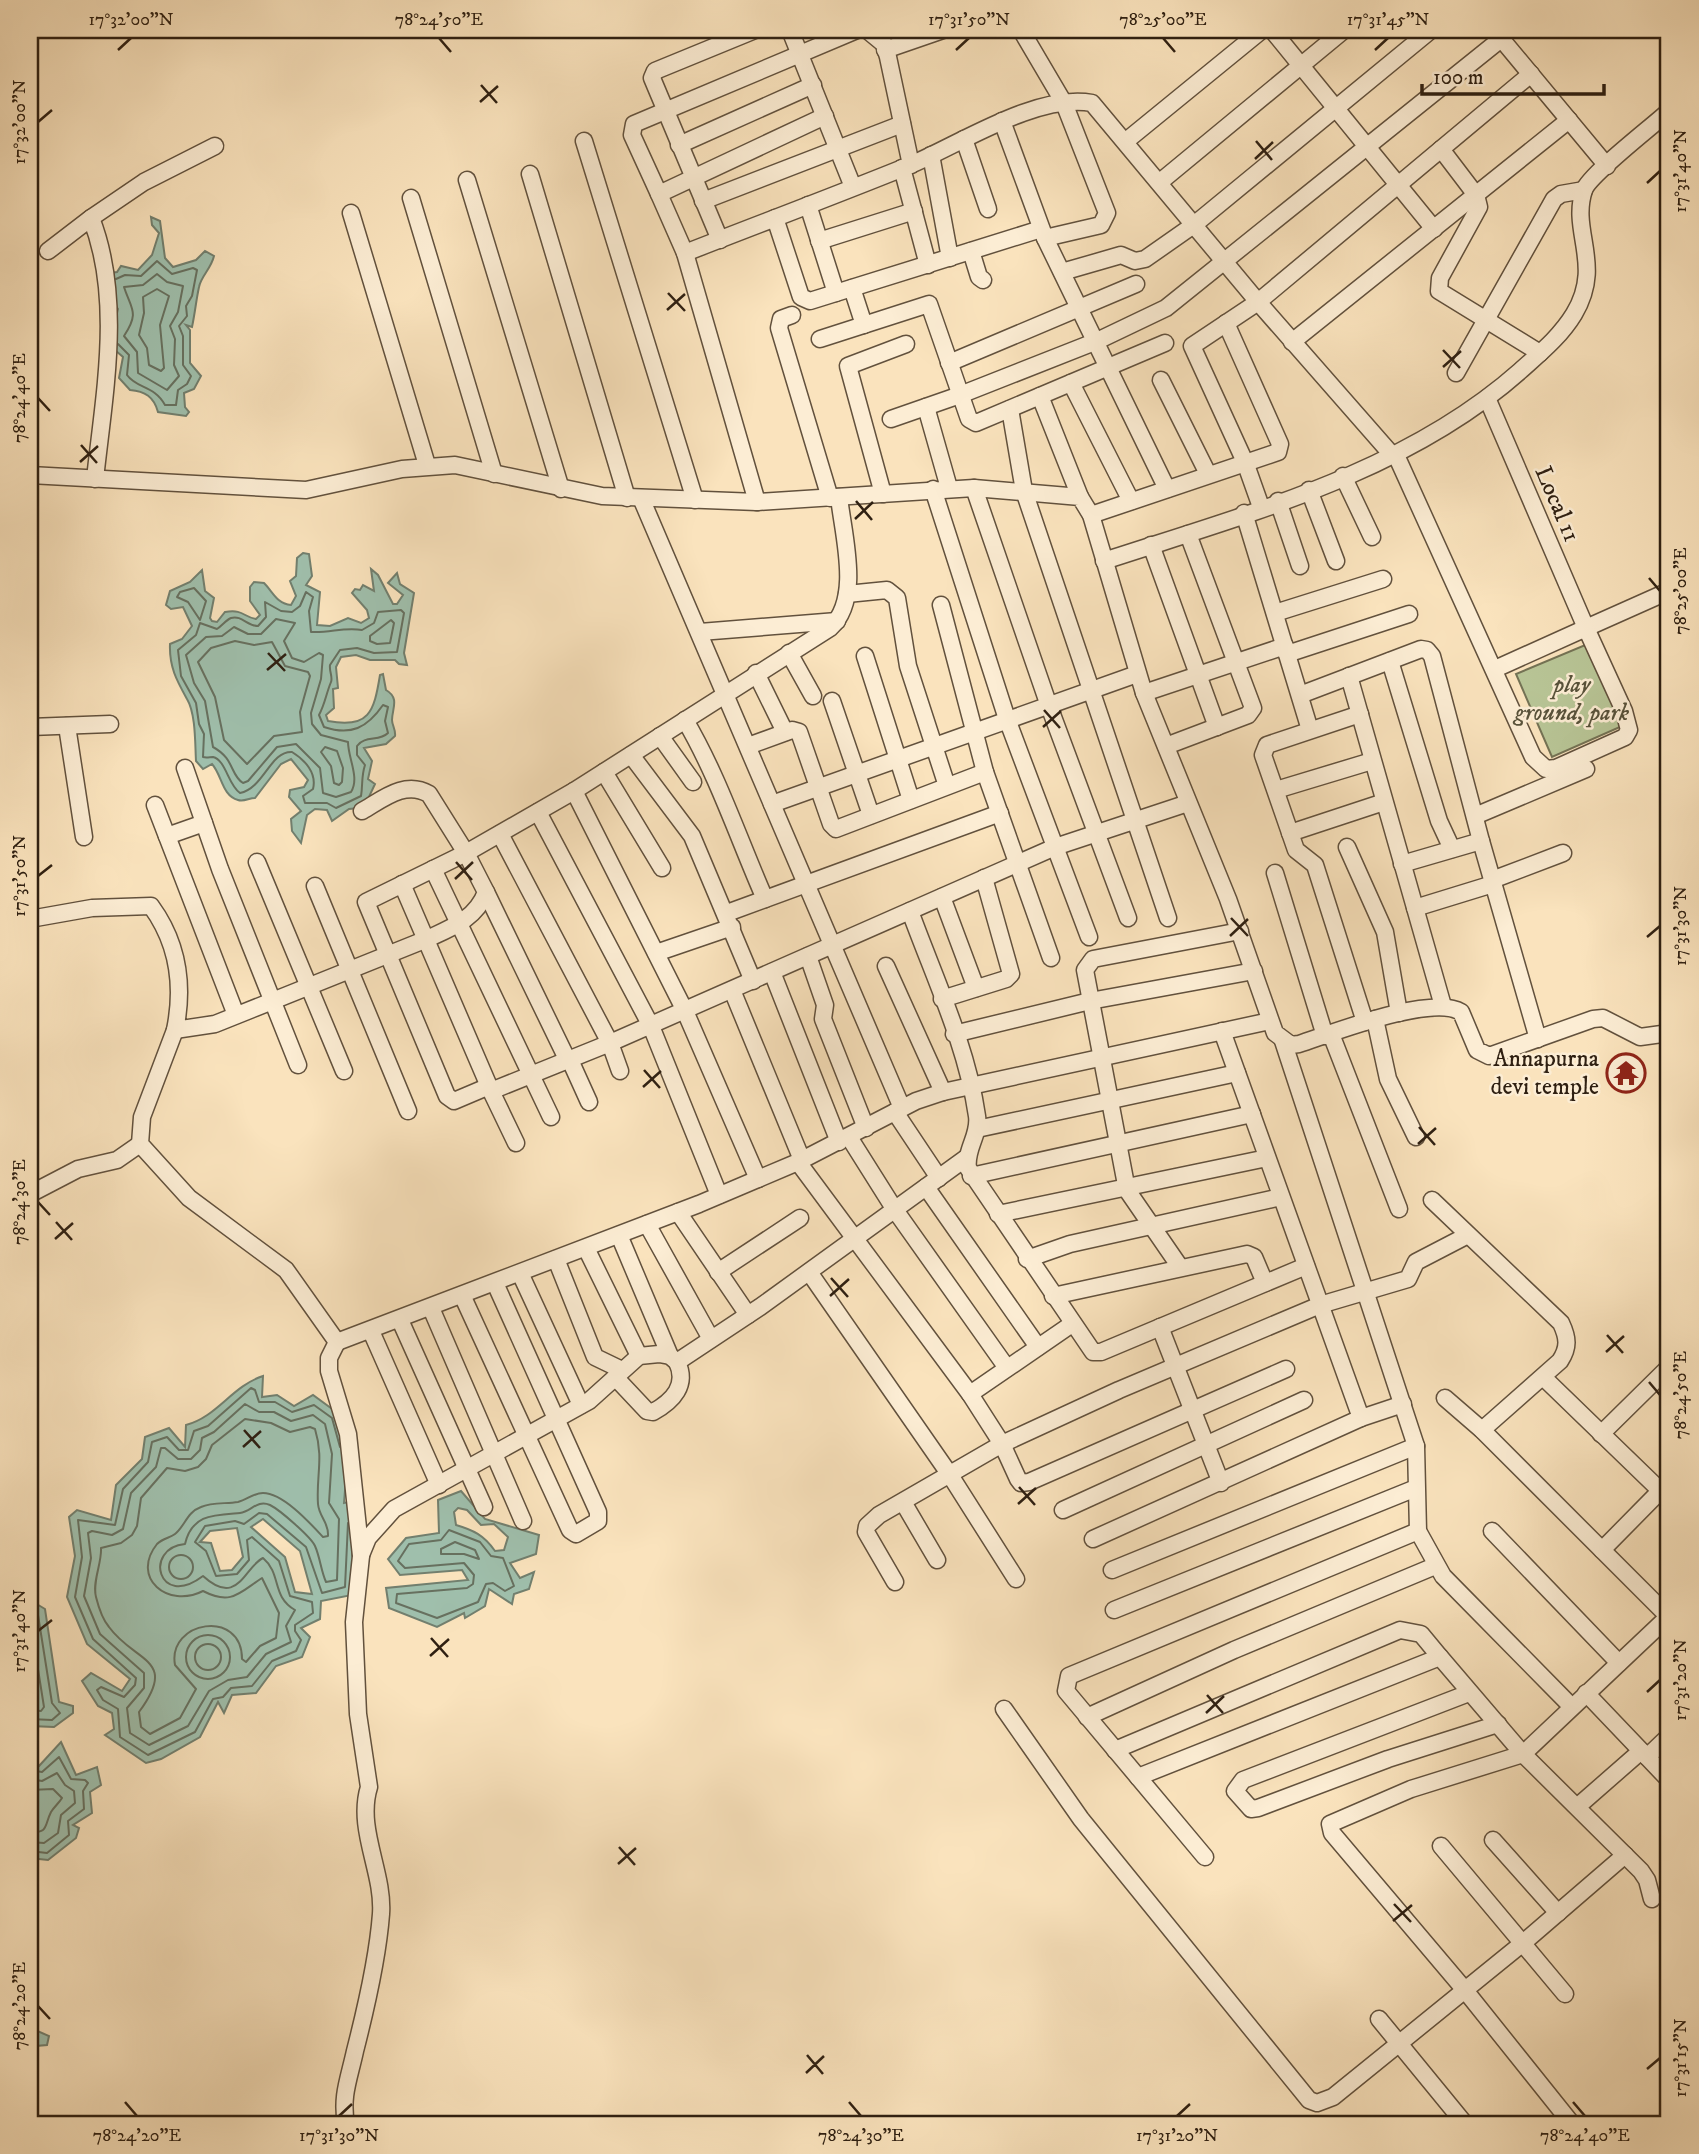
<svg xmlns="http://www.w3.org/2000/svg" width="1699" height="2154" font-family="'IM FELL DW Pica',serif">
<rect width="100%" height="100%" fill="#fae3bd"/>
<filter id="stains"><feTurbulence type="fractalNoise" baseFrequency=".00286" numOctaves="4"/><feColorMatrix values="0 0 0 0 .2 0 0 0 0 .09 0 0 0 0 .02 0 0 0 .5 -.17"/></filter>
<radialGradient id="worn" r=".72"><stop offset=".6" stop-color="#630" stop-opacity="0"/><stop offset="1" stop-color="#630" stop-opacity=".3"/></radialGradient>
<path fill="#b8c596" stroke="#747254" stroke-width="2" d="M1590,643L1629,723L1552,757L1516,674Z"/>
<g fill="#9fbfac" stroke="#727f6e" stroke-width="2" fill-rule="evenodd">
<path d="M151,217L160,221L165,258L173,267L196,260L205,251L214,256C211,269 201,276 199,287C196,301 195,313 192,327L186,325L190,330V363L201,376L194,389L184,393L185,407L189,412L186,416L158,412C154,397 145,391 130,390L119,378L123,357L109,345L118,309L107,294L110,273L117,272L121,266L138,270L152,255L159,233L152,225Z"/>
<path d="M303,553L309,554L312,576L306,585L320,592L317,625L330,626L348,618L361,623L369,618L367,610L352,593L355,589L360,590L363,585L374,591L371,569L378,575L393,604H397L403,595L388,583L397,573L400,584L414,593L404,653L407,665L399,664L395,660H370L356,655L341,657L336,667L338,688L333,689L334,708L326,715L328,721C369,729 374,712 380,675L383,674L386,690C400,698 392,709 392,720C392,725 396,730 395,736L386,744L364,748L372,761L368,779L375,784L368,799L359,808L349,809L332,821L327,810L315,809L307,815L301,843L292,831L291,819L301,811L289,797L290,790L304,787L308,780L291,759L281,764L255,798C249,798 244,802 238,800C222,796 222,775 212,764L203,769L196,761C195,745 196,714 187,699C177,681 169,667 170,644L182,639L192,626L183,607L171,609L166,605L170,591L190,582L202,570L205,591L214,598L210,618L212,621L217,622L225,612C244,609 243,617 256,619L260,615L250,601V587L254,582L264,583C273,592 277,604 291,605L296,596L290,581L296,576L297,558Z"/>
<path d="M263,1376L262,1397L277,1395L294,1406L313,1395L339,1414L348,1453L344,1503L353,1501L355,1510L352,1595L321,1601L320,1619L301,1628L310,1637L302,1657L276,1666L256,1693L232,1695L224,1713L218,1702L200,1737L161,1759L146,1763L105,1735L114,1729L112,1713L98,1706L82,1681L91,1673L122,1691L130,1679L87,1644L67,1597L75,1556L69,1517L77,1510L111,1520L116,1485L142,1459L145,1437L169,1428L185,1447L186,1425C217,1417 232,1386 263,1376ZM263,1519L300,1551L312,1594L295,1592L285,1557L251,1527ZM237,1528L243,1557L232,1570L220,1571L211,1543L200,1542L210,1531Z"/>
<path d="M461,1491L485,1519L539,1535L536,1554L510,1563L520,1578L534,1572L529,1589L514,1594L512,1604L489,1589L485,1606L465,1618L464,1613L437,1627L389,1608L386,1588L468,1580L462,1570L400,1575L388,1559L406,1538L439,1533L438,1500ZM458,1508L467,1510L481,1525L494,1524L508,1537L504,1550L495,1551C484,1535 473,1530 456,1525L454,1512Z"/>
<path d="M30,1600L45,1609L59,1702L73,1706V1713L54,1727L30,1726Z"/>
<path d="M61,1742L76,1775L97,1767L101,1785L90,1792L92,1813L73,1825L79,1828L76,1838L48,1860L30,1858V1763L39,1766Z"/>
<path d="M30,2018L35,2030L49,2036L47,2045L36,2046L33,2088L30,2090Z"/>
</g>
<g fill="none" stroke-linecap="round" stroke-linejoin="round">
<g stroke="#67705f" stroke-width="2">
<path d="M157,274L167,282L183,286L178,312L170,326L175,339L174,365L179,376L167,390L138,373L137,352L124,336C140,312 131,309 124,287L143,285Z"/>
<path d="M116,279L125,275L141,276L157,261L172,274L193,268L197,270L192,296L186,306L187,316L179,326L183,336V365L191,376L187,384L178,390L176,405H165C154,385 137,389 127,375L129,355L118,344"/>
<path d="M157,289L169,296L160,325L164,368L161,371L149,365L147,348L139,335L144,313L143,297Z"/>
<path d="M194,588L206,601L200,620L188,602L177,597L180,592Z"/>
<path d="M306,592L313,597L309,611L311,632C331,633 343,627 362,630L374,623L378,612L401,610L404,613L397,652L374,653L357,648L340,650L330,665C329,671 333,677 331,682C326,694 325,704 319,715L324,727C351,736 367,728 383,705L388,707L385,721L388,733C379,742 365,735 357,746V755L365,765C361,777 363,785 361,796L336,808L327,803H305L303,796L313,789C317,773 305,760 292,752C270,751 264,788 240,793C228,785 226,760 213,757C210,757 206,758 203,757L204,734L199,724L196,703L181,676L178,650L196,635L200,623L217,629C222,626 226,620 231,618C242,615 247,626 258,626L266,617L265,602L281,611L292,612L300,606Z"/>
<path d="M276,619L295,623L284,641L292,658L304,662L319,653L323,655L321,679L311,713L312,724L321,735L348,742C348,758 360,778 351,792L336,797L323,793L320,768L296,744L277,747L248,781L243,783C230,775 235,759 213,747L205,701L194,683L186,655L206,637L222,636L234,627L248,634H261Z"/>
<path d="M391,620L394,623L390,643L377,644L370,641V636Z"/>
<path d="M235,641L254,645L272,642L285,666L308,672L310,676L300,712L302,732L274,736L247,764L224,740L215,697L198,662L211,648Z"/>
<path d="M325,747L337,751L343,768L342,782L339,785L334,783L331,766L321,752Z"/>
<path d="M245,1404L259,1412H274L291,1421L313,1415L325,1424L332,1454L329,1503L339,1519L337,1580L326,1582C321,1571 320,1557 315,1546C311,1537 280,1510 270,1505C257,1499 251,1512 240,1513C214,1515 192,1514 185,1544C143,1548 158,1610 203,1576C238,1608 244,1567 263,1558C282,1574 271,1596 295,1610L286,1626L291,1642L266,1654L247,1677L228,1680L209,1691L188,1726L149,1745L130,1733L127,1708L144,1688V1673L100,1634L84,1596L91,1558L88,1533L92,1531L112,1535L123,1529L131,1493L156,1467L161,1448H165L178,1459H191L200,1450L202,1438L214,1432Z"/>
<path d="M245,1419L271,1423L290,1432L310,1427L315,1429C324,1458 316,1476 318,1504C319,1517 329,1522 328,1536L323,1537C310,1523 283,1493 263,1493C253,1493 247,1500 238,1502C226,1504 212,1502 201,1507C187,1512 185,1526 175,1534C170,1538 163,1538 157,1544C130,1578 168,1609 203,1591C232,1606 240,1592 262,1578L279,1613L276,1638L260,1646L246,1662L242,1659C242,1608 167,1621 175,1665L196,1689L180,1718L150,1734L141,1727L139,1712C179,1658 135,1663 109,1627C103,1620 98,1605 96,1597C92,1582 102,1563 101,1548L121,1543L132,1535L137,1526L141,1498L167,1468L185,1471L198,1467L206,1459L212,1445Z"/>
<path d="M340,1447L332,1418L314,1405L292,1412L275,1402H259L255,1390L251,1388L208,1426L194,1431L188,1450H179L167,1437L152,1442L148,1462L123,1489L115,1525L78,1520L82,1557L75,1597L93,1639L136,1678L135,1685L124,1697L101,1687L97,1690L103,1700L118,1709L120,1737L148,1755L195,1732L213,1699L223,1697L231,1688L252,1686L272,1661L296,1651L301,1640L295,1631V1625L313,1613L312,1602L290,1596L279,1561L252,1537L247,1540L249,1560L237,1574L216,1576L206,1551L195,1542L205,1526L235,1521L244,1524L259,1513L267,1514L306,1547L322,1593L345,1587L348,1523"/>
<path d="M449,1530L480,1542L491,1556L503,1558L514,1586L505,1591L493,1583L486,1584L478,1602L437,1618L396,1603L397,1594L467,1588L473,1584L474,1575L464,1563L405,1568L398,1561L409,1544L441,1540Z"/>
<path d="M455,1542L475,1550L479,1559L464,1554H441V1549Z"/>
<circle cx="181" cy="1567" r="12"/>
<path d="M30,1608L38,1615L52,1703L60,1713L52,1720L30,1719"/>
<path d="M30,1619L44,1707L41,1711L30,1710"/>
<circle cx="208" cy="1657" r="22"/>
<circle cx="208" cy="1657" r="13"/>
<path d="M30,1770L42,1772L59,1757L71,1779L85,1780L88,1783L83,1791L84,1809L68,1821L69,1835L47,1853L30,1851"/>
<path d="M30,1779L42,1781L57,1773L65,1785L74,1791L75,1803L61,1815L58,1833L44,1843L30,1842"/>
<path d="M30,1790L53,1789L62,1798C59,1803 54,1807 51,1812C44,1826 49,1833 30,1832"/>
</g>
<g stroke="#62513d" stroke-width="19">
<g id="minor">
<path d="M790,30L853,187"/>
<path d="M867,30L884,44L888,57L911,165"/>
<path d="M1021,30L1064,103L1107,213L1101,225L1045,238"/>
<path d="M1272,30L1434,229"/>
<path d="M1494,30L1607,166"/>
<path d="M885,50L943,30"/>
<path d="M1002,121L1045,238L1167,489"/>
<path d="M964,139L988,209"/>
<path d="M584,141L695,500"/>
<path d="M1126,141L1262,30"/>
<path d="M679,145L813,85"/>
<path d="M1441,149L1476,195L1479,207L1440,278L1439,291L1540,353"/>
<path d="M931,155L950,258"/>
<path d="M902,168L928,265"/>
<path d="M530,174L627,498"/>
<path d="M467,180L561,489"/>
<path d="M1160,182L1344,30"/>
<path d="M659,194L632,135L634,124L857,30"/>
<path d="M411,198L494,474"/>
<path d="M703,201L902,124"/>
<path d="M808,205L836,293"/>
<path d="M351,213L427,465"/>
<path d="M91,218L144,182L215,146"/>
<path d="M775,218L801,297L810,301L1041,229"/>
<path d="M720,240L652,78L655,71L755,30"/>
<path d="M819,241L914,211"/>
<path d="M48,251L91,218C123,299 104,394 95,479"/>
<path d="M971,251L979,277L983,280"/>
<path d="M685,253C759,224 834,196 908,166C959,145 1036,93 1092,103L1258,302L1393,456"/>
<path d="M1062,272L1121,255L1135,261L1145,259L1195,224L1431,30"/>
<path d="M852,288L864,325"/>
<path d="M792,315L781,319L779,328L830,498"/>
<path d="M820,339L929,304L969,419L976,423L1165,343"/>
<path d="M1292,342L1569,120"/>
<path d="M949,363L1136,284"/>
<path d="M1456,373L1554,199L1561,194L1584,190"/>
<path d="M1161,380L1208,474"/>
<path d="M1071,383L1131,501"/>
<path d="M1040,396L1080,497"/>
<path d="M1487,398L1586,628L1669,591"/>
<path d="M926,407L949,488"/>
<path d="M1010,409L1024,491L1168,918"/>
<path d="M891,419L960,395L1097,341L1166,308L1501,39"/>
<path d="M1396,455L1533,757L1546,769L1556,768L1625,737L1629,730L1624,711L1586,628L1495,669"/>
<path d="M30,475L306,490L402,469L455,465L602,496L757,502L974,488L1080,497L1091,515L1144,693L1228,899L1275,1033L1291,1045L1299,1044C1333,1033 1432,994 1461,1012L1477,1050L1489,1056L1593,1019L1603,1018L1640,1037L1669,1033"/>
<path d="M1343,476L1372,537"/>
<path d="M974,488L1049,706L1128,918"/>
<path d="M933,489L1007,719L1089,937"/>
<path d="M1309,490L1336,561"/>
<path d="M883,494L848,366L906,344"/>
<path d="M641,498L902,1108"/>
<path d="M1278,501L1300,566"/>
<path d="M757,502L685,253L659,194L825,116"/>
<path d="M1261,507L1245,462L1192,346L1258,302L1531,74"/>
<path d="M1244,513L1310,730"/>
<path d="M1091,515L1278,452L1280,444L1226,323"/>
<path d="M1151,545L1217,727"/>
<path d="M1104,561C1247,514 1405,473 1520,371C1540,353 1560,337 1574,314C1604,264 1570,232 1584,190C1590,174 1653,126 1669,111"/>
<path d="M847,594L887,590L897,598L908,666L947,786"/>
<path d="M941,605L985,772L1051,958"/>
<path d="M1275,613L1383,579"/>
<path d="M700,632L837,621"/>
<path d="M789,653L813,696"/>
<path d="M1287,654L1409,614"/>
<path d="M865,656L911,800"/>
<path d="M1390,661L1439,821L1452,849"/>
<path d="M756,673L785,732"/>
<path d="M1349,676L1443,1006"/>
<path d="M1144,693L1285,646"/>
<path d="M1300,695L1421,649L1427,650L1432,656L1481,841L1402,864"/>
<path d="M832,701L871,815"/>
<path d="M1360,714L1267,745L1263,755L1296,850L1315,865L1365,1022"/>
<path d="M685,720C718,776 739,840 765,899"/>
<path d="M67,726L84,837"/>
<path d="M30,727L110,724"/>
<path d="M660,736L693,782"/>
<path d="M748,746L792,730L799,732L831,824L836,829L985,772"/>
<path d="M1166,746L1248,715L1253,708L1188,534"/>
<path d="M631,755L692,836L753,981"/>
<path d="M185,768L220,869L298,1065"/>
<path d="M604,772L662,868"/>
<path d="M1276,790L1372,761"/>
<path d="M574,791L685,1011L758,1179"/>
<path d="M772,804L1137,674"/>
<path d="M155,805L236,1015"/>
<path d="M538,812L651,1026L719,1195"/>
<path d="M1475,816L1586,769"/>
<path d="M1290,833L1384,802"/>
<path d="M500,834L610,1043L1055,847L1188,803"/>
<path d="M167,836L204,823"/>
<path d="M1481,841L1538,1039"/>
<path d="M1347,847L1385,932L1399,1013"/>
<path d="M257,862L344,1071"/>
<path d="M433,869L551,1117"/>
<path d="M1275,873L1325,1036"/>
<path d="M1492,880L1563,853"/>
<path d="M402,884L491,1091L610,1043L620,1071"/>
<path d="M315,886L408,1111"/>
<path d="M486,892L568,1061"/>
<path d="M942,897L976,988"/>
<path d="M1415,908L1493,884"/>
<path d="M910,911C934,977 967,1046 977,1116C980,1135 965,1149 968,1168L1093,1352H1101L1306,1266"/>
<path d="M727,913L1000,813"/>
<path d="M30,919L92,908L151,906C178,943 184,986 175,1030L215,1024L427,939C451,928 476,919 486,892L466,853L429,794C405,780 383,799 362,811"/>
<path d="M656,953L732,927"/>
<path d="M808,956L825,1005L823,1019L866,1128"/>
<path d="M886,966L943,1092"/>
<path d="M772,972L839,1142"/>
<path d="M732,990L802,1160"/>
<path d="M942,999L1006,979L1011,974L984,878"/>
<path d="M1375,1019L1388,1079L1416,1137"/>
<path d="M175,1030L142,1117L140,1144L189,1198L286,1270L337,1342L329,1358V1371L348,1434L361,1556L354,1622L358,1714L369,1787C356,1829 384,1872 381,1914C378,1954 365,2012 355,2051C349,2079 341,2096 346,2124"/>
<path d="M954,1034L1090,1001L1254,971"/>
<path d="M1331,1034L1399,1209"/>
<path d="M1283,1041L1416,1446L1418,1531L1443,1576L1572,1707"/>
<path d="M570,1060L589,1102"/>
<path d="M487,1087L454,1101L447,1096L366,902L466,853L574,791L830,628C862,599 843,535 839,497"/>
<path d="M491,1091L516,1143"/>
<path d="M895,1112L939,1178"/>
<path d="M977,1129L1237,1073"/>
<path d="M849,1137L895,1210L1007,1368"/>
<path d="M798,1162L970,1394L1002,1444L1119,1390L1320,1305L1408,1279L1416,1262L1468,1235"/>
<path d="M971,1176L1252,1114"/>
<path d="M926,1187L1038,1347"/>
<path d="M30,1194L78,1169L117,1160L140,1144"/>
<path d="M1432,1200L1561,1323C1568,1338 1569,1347 1560,1361L1482,1430"/>
<path d="M678,1212L748,1315"/>
<path d="M998,1214L1267,1158"/>
<path d="M647,1224L711,1339"/>
<path d="M619,1235L670,1356"/>
<path d="M586,1248L639,1356"/>
<path d="M556,1259L595,1357L622,1370"/>
<path d="M1027,1259L1070,1244L1281,1197"/>
<path d="M1180,1267L1127,1190L1085,970L1093,959L1240,931"/>
<path d="M718,1272L800,1218"/>
<path d="M809,1272L950,1475L1016,1579"/>
<path d="M520,1273L581,1405"/>
<path d="M462,1295L570,1530L576,1534L598,1521V1512L495,1283"/>
<path d="M1053,1296L1247,1254L1254,1257L1265,1283"/>
<path d="M431,1308L523,1521"/>
<path d="M400,1320L484,1507"/>
<path d="M1160,1327L1221,1483"/>
<path d="M371,1331L439,1485"/>
<path d="M337,1342L699,1204L798,1162L916,1101L943,1092L1270,1021"/>
<path d="M615,1377L647,1411L653,1412C673,1401 688,1385 677,1362"/>
<path d="M1543,1377L1669,1499"/>
<path d="M970,1394L1072,1324"/>
<path d="M1445,1398L1482,1430L1669,1617"/>
<path d="M1361,1418L1403,1404"/>
<path d="M1601,1434L1669,1367"/>
<path d="M903,1502L937,1560"/>
<path d="M1063,1510L1304,1400"/>
<path d="M1492,1531L1619,1663"/>
<path d="M1093,1539L1361,1418L1222,1031"/>
<path d="M1602,1550L1669,1482"/>
<path d="M361,1555L368,1538L394,1509L589,1401L639,1356L659,1354L670,1356L677,1362L760,1307L966,1158"/>
<path d="M1112,1570L1416,1446"/>
<path d="M895,1582L866,1532L867,1526L879,1515L1002,1444L1018,1479L1021,1483L1029,1482L1286,1369"/>
<path d="M1114,1610L1416,1488"/>
<path d="M1469,1693L1243,1780L1235,1791L1251,1809L1258,1808L1388,1759L1498,1724"/>
<path d="M1586,1693L1669,1780"/>
<path d="M1004,1709L1081,1819L1309,2100L1317,2103L1333,2097L1523,1943L1625,1855"/>
<path d="M1087,1717L1234,1650L1435,1566"/>
<path d="M1115,1750L1400,1630L1421,1634L1440,1657"/>
<path d="M1647,1757L1669,1736"/>
<path d="M1138,1777L1440,1657L1523,1754L1641,1871L1647,1880L1652,1899"/>
<path d="M1577,1807L1641,1751"/>
<path d="M1493,1840L1558,1913"/>
<path d="M1441,1846L1565,1994"/>
<path d="M1205,1857L1066,1691L1069,1676L1418,1531"/>
<path d="M1379,2019L1465,2124"/>
<path d="M1572,2124L1464,1989L1332,1833L1330,1824L1411,1789L1523,1754L1669,1616"/>
</g>
</g>
<use href="#minor" stroke="#fcedd4" stroke-width="16"/>
</g>
<path fill="none" stroke="#2f2012" stroke-width="2.5" d="M439,38L451,52M1163,38L1175,52M118,50L131,38M956,50L969,38M1375,50L1388,38M481,85L497,103M480,102L498,86M38,122L52,110M1256,141L1272,160M1255,159L1273,142M1647,183L1660,171M668,293L685,311M667,310L685,294M1443,350L1460,368M1443,367L1461,351M38,398L50,411M81,445L97,463M80,462L98,446M856,501L872,520M855,519L873,502M1649,578L1660,591M268,653L285,671M267,670L286,654M1044,710L1060,728M1043,727L1061,711M456,862L472,880M38,876L52,865M455,879L473,862M1231,918L1248,936M1230,936L1248,919M1647,937L1660,926M644,1070L660,1088M643,1087L661,1071M1419,1127L1435,1145M1418,1144L1436,1128M38,1202L50,1215M56,1222L72,1240M55,1239L73,1223M831,1278L848,1297M830,1296L849,1279M1607,1335L1623,1353M1606,1352L1624,1336M1649,1382L1660,1395M244,1430L260,1448M243,1447L261,1431M1019,1487L1035,1505M1018,1504L1036,1488M38,1631L52,1620M431,1638L448,1657M430,1656L449,1639M1647,1692L1660,1680M1207,1695L1223,1713M1206,1713L1224,1696M619,1847L635,1865M618,1864L636,1848M1394,1904L1411,1922M1393,1921L1412,1905M38,2006L50,2019M807,2055L823,2074M1647,2069L1660,2058M806,2073L824,2056M125,2102L137,2116M849,2102L861,2116M1573,2102L1585,2116M339,2116L352,2104M1177,2116L1190,2104"/>
<defs>
<g id="temple-ring" transform="scale(2.0125)"><circle r="9.5" fill="#fcedd4" stroke="#8f2418" stroke-width="1.5"/><path d="M0-6L5-2H3V0L6.5 2.5H4V6H1.5V3h-3V6H-4V2.5H-6.5L-3 0V-2H-5Z" fill="#8f2418"/></g>
</defs>
<g fill-rule="evenodd">
<use href="#temple-ring" x="1626" y="1073"/>
</g>
<g text-anchor="middle" dominant-baseline="central" stroke-width="5" stroke-linejoin="round" paint-order="stroke">
<g font-size="24" fill="#2f2012" stroke="#fcedd4">
<text transform="translate(1557 504) rotate(67)">Local 11</text>
</g>
<g font-size="24" font-style="italic" fill="#58523a" stroke="#fcedd4">
<text x="1572" y="685">play<tspan x="1572" dy="28">ground, park</tspan></text>
</g>
<g font-size="24" fill="#2f2012" stroke="#fcedd4" text-anchor="end">
<text x="1599" y="1059">Annapurna<tspan x="1599" dy="28">devi temple</tspan></text>
</g>
</g>
<rect width="1699" height="2154" fill="none" stroke="#fae3bd" stroke-width="77"/>
<path d="M1422 84v10h182v-10" fill="none" stroke="#2f2012" stroke-width="3.5"/>
<text x="1433" y="84" font-size="21" fill="#2f2012" stroke="#fcedd4" stroke-width="5" paint-order="stroke">100 m</text>
<rect x="38" y="38" width="1622" height="2078" fill="none" stroke="#2f2012" stroke-width="2.5"/>
<g font-size="18" text-anchor="middle" fill="#2f2012">
<text x="131" y="25">17°32'00"N</text>
<text x="439" y="25">78°24'50"E</text>
<text x="969" y="25">17°31'50"N</text>
<text x="1163" y="25">78°25'00"E</text>
<text x="1388" y="25">17°31'45"N</text>
<text transform="translate(19 122) rotate(-90)" y="6">17°32'00"N</text>
<text transform="translate(1680 171) rotate(-90)" y="6">17°31'40"N</text>
<text transform="translate(19 398) rotate(-90)" y="6">78°24'40"E</text>
<text transform="translate(1680 591) rotate(-90)" y="6">78°25'00"E</text>
<text transform="translate(19 876) rotate(-90)" y="6">17°31'50"N</text>
<text transform="translate(1680 926) rotate(-90)" y="6">17°31'30"N</text>
<text transform="translate(19 1202) rotate(-90)" y="6">78°24'30"E</text>
<text transform="translate(1680 1395) rotate(-90)" y="6">78°24'50"E</text>
<text transform="translate(19 1631) rotate(-90)" y="6">17°31'40"N</text>
<text transform="translate(1680 1680) rotate(-90)" y="6">17°31'20"N</text>
<text transform="translate(19 2006) rotate(-90)" y="6">78°24'20"E</text>
<text transform="translate(1680 2058) rotate(-90)" y="6">17°31'15"N</text>
<text x="137" y="2141">78°24'20"E</text>
<text x="339" y="2141">17°31'30"N</text>
<text x="861" y="2141">78°24'30"E</text>
<text x="1177" y="2141">17°31'20"N</text>
<text x="1585" y="2141">78°24'40"E</text>
</g>
<rect width="100%" height="100%" filter="url(#stains)"/>
<rect width="100%" height="100%" fill="url(#worn)"/>
</svg>
